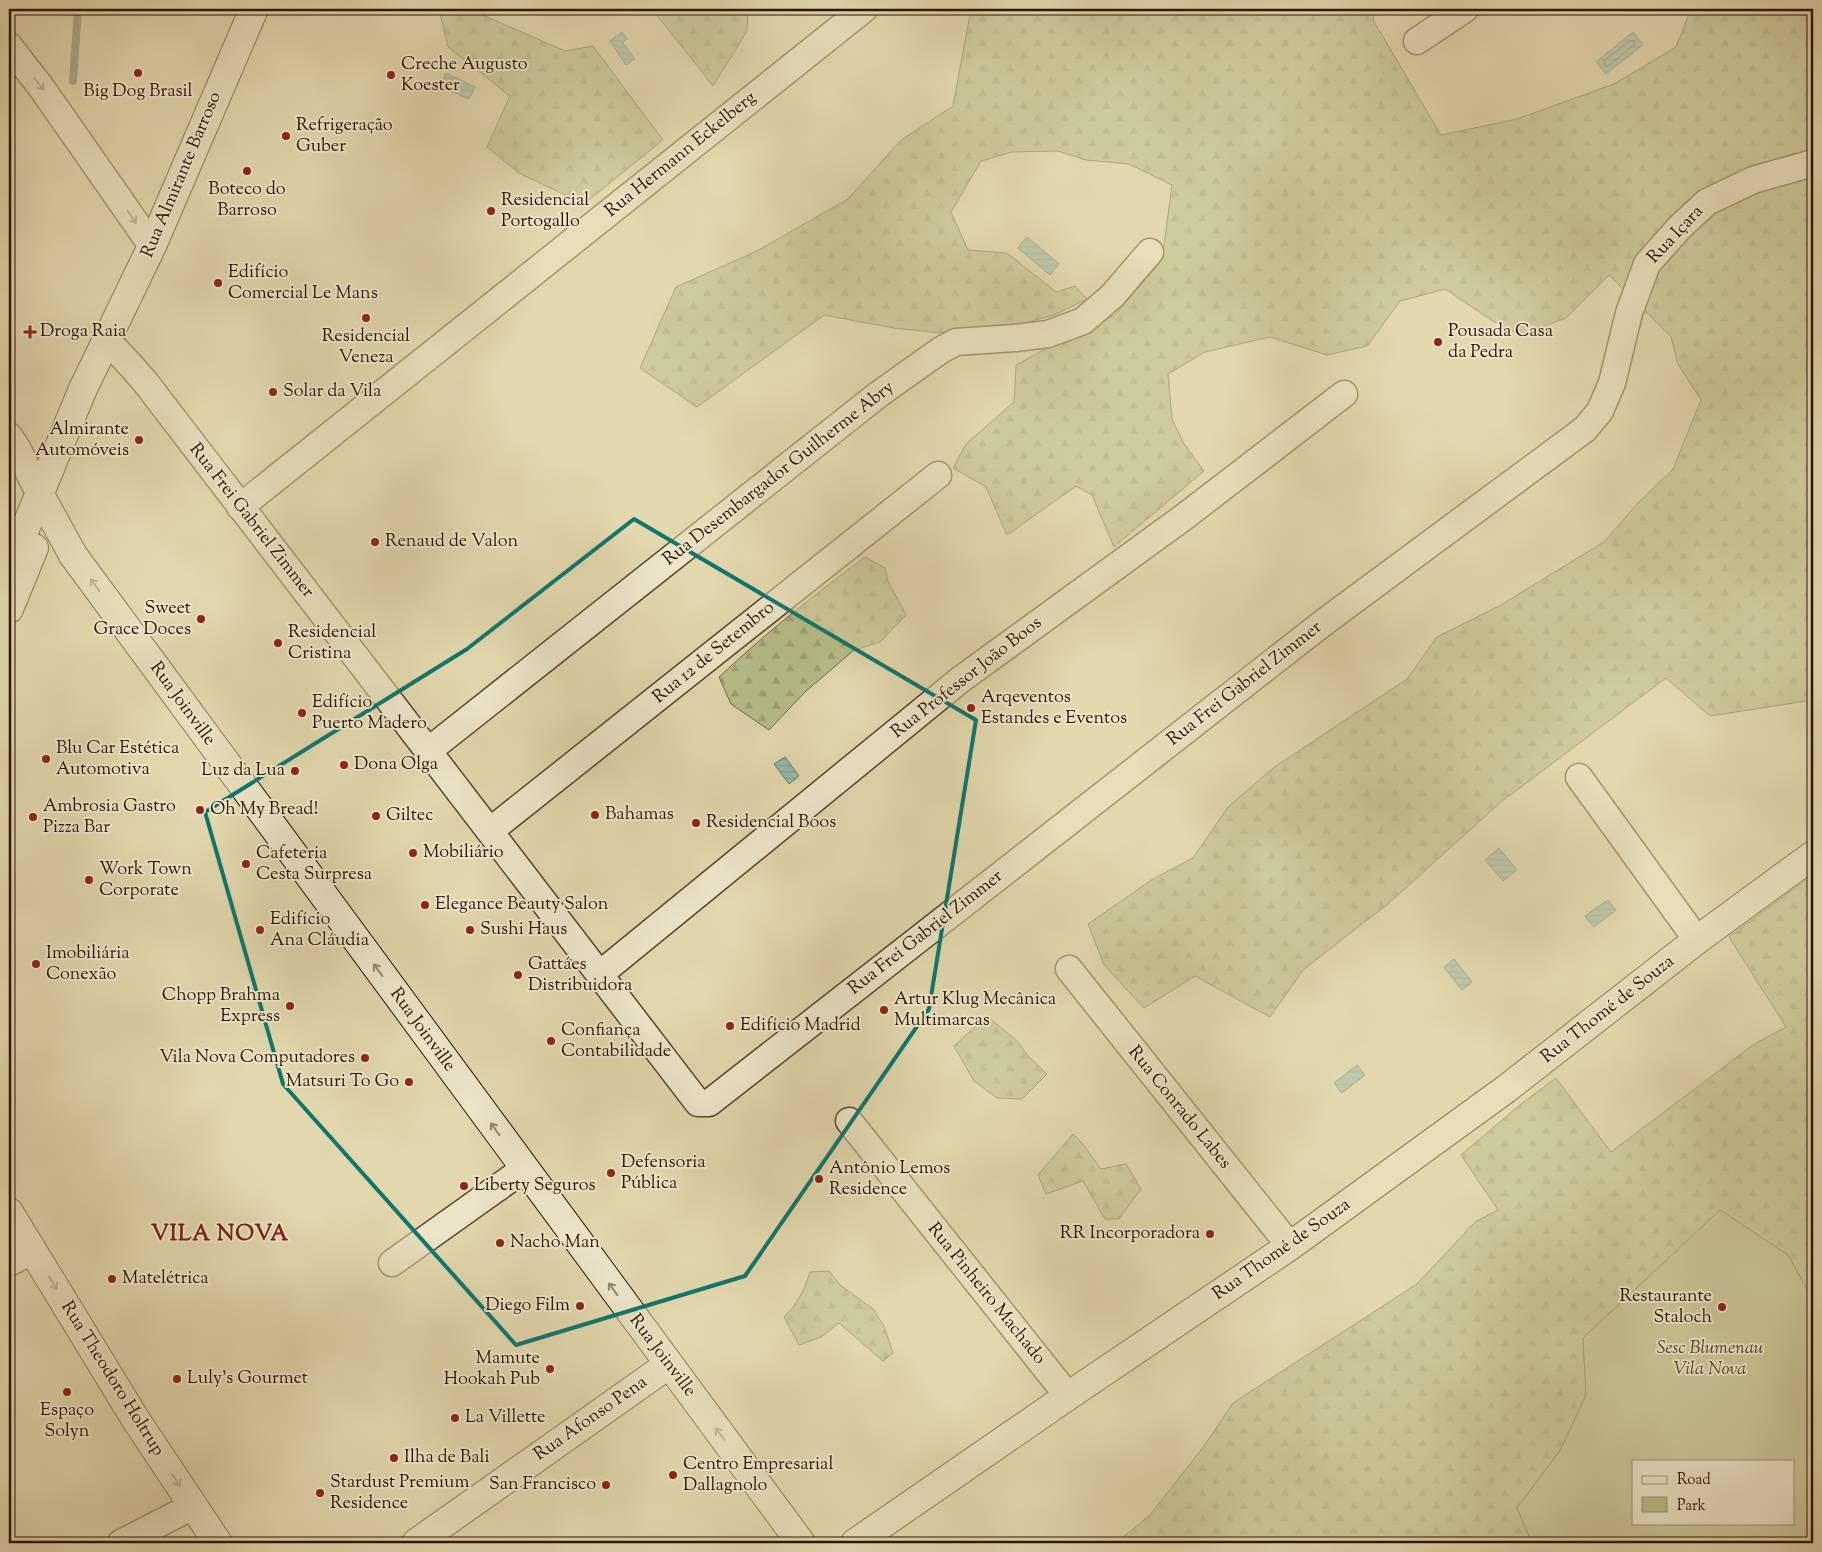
<svg xmlns="http://www.w3.org/2000/svg" width="1822" height="1552" font-family="'Sorts Mill Goudy',serif">
<defs>
<pattern id="forest-firs" width="22" height="20" patternUnits="userSpaceOnUse" patternTransform="scale(1.25)"><rect width="22" height="20" fill="#b6bd88"/><path d="M5 1l3.5 6h-7zM16 11l3.5 6h-7z" fill="#9da274"/></pattern>
<pattern id="water-rules" width="6" height="5" patternUnits="userSpaceOnUse" patternTransform="scale(1.25)"><rect width="6" height="5" fill="#95b9ac"/><path d="M0 2.5h6" fill="none" stroke="#819e92"/></pattern>
</defs>
<rect width="100%" height="100%" fill="#e2d7ad"/>
<filter id="stains"><feTurbulence type="fractalNoise" baseFrequency=".004" numOctaves="4"/><feColorMatrix values="0 0 0 0 .2 0 0 0 0 .09 0 0 0 0 .02 0 0 0 .5 -.17"/></filter>
<radialGradient id="worn" r=".72"><stop offset=".6" stop-color="#630" stop-opacity="0"/><stop offset="1" stop-color="#630" stop-opacity=".3"/></radialGradient>
<g fill="url(#forest-firs)" stroke="#706844">
<path d="M439,9H469L565,51L593,46L663,140L584,204L519,173L487,147L510,96L448,47Z"/>
<path d="M652,9H748L747,31L713,86Z"/>
<path d="M971,9H1375L1373,20L1441,135L1517,119L1614,84L1676,47L1691,9H1797L1813,17V700L1710,716L1666,678L1501,802L1389,903L1303,970L1270,1017L1195,976L1144,1008L1104,965L1088,924L1153,879L1193,858L1228,807L1273,768L1407,679L1437,637L1499,606L1604,542L1638,503L1673,469L1701,400L1678,364L1671,337L1609,275L1566,318L1520,335L1493,321L1445,289L1400,301L1367,346L1327,355L1270,337L1205,352L1168,374L1172,419L1184,444L1204,471L1114,547L1092,495L1076,486L1007,535L986,487L953,468L966,444L1014,402L1016,365L1067,337L1115,315L1162,260L1172,185L1129,164L1086,160L1058,151L1012,152L981,161L951,212L968,250L1007,253L1056,292L1075,286L1087,299L1054,315L1013,326L940,333L894,328L824,315L697,407L640,368L676,287L757,251L848,199L901,140L953,106Z"/>
<path d="M865,557L885,568L888,581L906,615L880,642L854,650L805,692L769,730L731,704L719,677C765,634 814,595 865,557Z"/>
<path d="M1813,875V1300L1788,1255L1720,1211L1583,1338L1586,1395L1561,1449L1517,1508L1532,1543H1116L1150,1515L1204,1446L1233,1403L1417,1284L1475,1222L1498,1210L1461,1155L1521,1104L1556,1078L1611,1152L1753,1045L1786,1027L1729,937Z"/>
<path d="M987,1016L1017,1041L1029,1057L1047,1074L1022,1099L997,1098L974,1081L954,1046Z"/>
<path d="M1073,1134L1082,1143L1101,1169L1126,1164L1141,1189L1119,1219H1105L1083,1181L1046,1194L1038,1175Z"/>
<path d="M829,1271L840,1285L873,1309L884,1326L893,1353L883,1361L839,1323L821,1337L799,1345L784,1317C798,1304 804,1290 810,1272Z"/>
</g>
<path fill="#b6bd88" stroke="#706844" fill-rule="evenodd" d="M1720,1210L1788,1255L1813,1300V1543H1532L1517,1508L1561,1449L1586,1395L1583,1338ZM1633,1461H1793V1523H1633Z"/>
<g fill="url(#water-rules)" stroke="#6a7767">
<path d="M622,32L627,39L623,43L635,59L626,65L610,41Z"/>
<path d="M1633,32L1643,45L1606,74L1596,62Z"/>
<path d="M446,73L475,87L469,99L440,86Z"/>
<path d="M1027,237L1059,264L1050,275L1018,248Z"/>
<path d="M785,757L799,776L789,784L774,764Z"/>
<path d="M1499,848L1517,870L1503,881L1485,860Z"/>
<path d="M1608,900L1616,910L1594,927L1585,916Z"/>
<path d="M1454,959L1472,982L1462,990L1444,967Z"/>
<path d="M1357,1065L1365,1075L1342,1093L1334,1083Z"/>
</g>
<g fill="none" stroke-linecap="round" stroke-linejoin="round">
<path stroke="#606656" stroke-width="1" d="M1630,41H1634V45L1608,66L1605,65L1604,61Z"/>
<path stroke="#6a7767" stroke-width="8" d="M73,81L78,9"/>
<g stroke="#58452b" stroke-width="29">
<g id="street">
<path d="M1417,41L1465,9"/>
<path d="M9,46L41,87L152,246"/>
<path d="M108,341L133,368L146,383L698,1103H709L1323,623L1585,429L1600,411L1612,383L1629,313L1647,264L1680,227L1707,202L1753,180L1813,163"/>
<path d="M9,436L17,448L39,493"/>
<path d="M240,507L864,9"/>
<path d="M428,751L879,394L941,350L956,342L1015,338L1048,334L1083,321L1112,296L1150,252"/>
<path d="M1579,777L1697,940"/>
<path d="M490,831L938,475"/>
<path d="M1069,969L1290,1246"/>
<path d="M600,974L960,680L1184,517L1344,394"/>
<path d="M849,1121L1068,1396"/>
<path d="M9,1263L33,1250"/>
<path d="M392,1263L524,1169"/>
<path d="M121,1543L193,1506"/>
</g>
</g>
<g stroke="#2a1400" stroke-width="30">
<g id="secondary">
<path d="M39,493L73,555L801,1543"/>
<path d="M9,568L82,391L152,246L254,9"/>
<path d="M9,609L34,548"/>
<path d="M9,1212L136,1420L218,1543"/>
<path d="M416,1543L668,1365"/>
<path d="M855,1543L1068,1396L1290,1246L1506,1089L1697,940L1813,855"/>
</g>
</g>
<use href="#street" stroke="#ece5ca" stroke-width="26"/>
<use href="#secondary" stroke="#ece5ca" stroke-width="28"/>
</g>
<defs><path id="oneway-shaft" d="M-6 0H5M1.5-3L5.5 0L1.5 3" fill="none" stroke-width="1.6" stroke-linecap="round" stroke-linejoin="round" transform="scale(1.25)"/></defs>
<g stroke="#95876f">
<use href="#oneway-shaft" transform="translate(39 84) rotate(53)"/>
<use href="#oneway-shaft" transform="translate(132 217) rotate(55)"/>
<use href="#oneway-shaft" transform="translate(95 585) rotate(-126)"/>
<use href="#oneway-shaft" transform="translate(378 970) rotate(-126)"/>
<use href="#oneway-shaft" transform="translate(495 1129) rotate(-126)"/>
<use href="#oneway-shaft" transform="translate(53 1283) rotate(58)"/>
<use href="#oneway-shaft" transform="translate(613 1289) rotate(-126)"/>
<use href="#oneway-shaft" transform="translate(720 1434) rotate(-127)"/>
<use href="#oneway-shaft" transform="translate(176 1480) rotate(57)"/>
</g>
<path d="M0 0H1822V1552H0ZM634,519L976,720L929,1009L745,1276L516,1345L283,1084L205,812L467,649Z" fill="#e2d7ad" fill-opacity=".55" fill-rule="evenodd"/>
<path fill="none" stroke="#0f766e" stroke-width="4" stroke-linejoin="round" d="M634,519L976,720L929,1009L745,1276L516,1345L283,1084L205,812L467,649Z"/>
<g fill="#8f2418" stroke="#ece5ca" stroke-width="2">
<circle cx="138" cy="73" r="5"/>
<circle cx="391" cy="75" r="5"/>
<circle cx="286" cy="136" r="5"/>
<circle cx="247" cy="171" r="5"/>
<circle cx="491" cy="211" r="5"/>
<circle cx="218" cy="283" r="5"/>
<circle cx="366" cy="318" r="5"/>
<path d="M27.5 324.5h5v5h5v5h-5v5h-5v-5h-5v-5h5z"/>
<circle cx="1438" cy="342" r="5"/>
<circle cx="273" cy="392" r="5"/>
<circle cx="139" cy="440" r="5"/>
<circle cx="375" cy="542" r="5"/>
<circle cx="201" cy="619" r="5"/>
<circle cx="278" cy="643" r="5"/>
<circle cx="971" cy="708" r="5"/>
<circle cx="302" cy="713" r="5"/>
<circle cx="46" cy="759" r="5"/>
<circle cx="344" cy="765" r="5"/>
<circle cx="295" cy="771" r="5"/>
<circle cx="200" cy="810" r="5"/>
<circle cx="595" cy="815" r="5"/>
<circle cx="376" cy="816" r="5"/>
<circle cx="33" cy="817" r="5"/>
<circle cx="696" cy="823" r="5"/>
<circle cx="413" cy="853" r="5"/>
<circle cx="246" cy="864" r="5"/>
<circle cx="89" cy="880" r="5"/>
<circle cx="425" cy="905" r="5"/>
<circle cx="260" cy="930" r="5"/>
<circle cx="470" cy="930" r="5"/>
<circle cx="36" cy="964" r="5"/>
<circle cx="518" cy="975" r="5"/>
<circle cx="290" cy="1006" r="5"/>
<circle cx="884" cy="1010" r="5"/>
<circle cx="730" cy="1026" r="5"/>
<circle cx="551" cy="1041" r="5"/>
<circle cx="365" cy="1058" r="5"/>
<circle cx="409" cy="1082" r="5"/>
<circle cx="611" cy="1173" r="5"/>
<circle cx="819" cy="1179" r="5"/>
<circle cx="464" cy="1186" r="5"/>
<circle cx="1210" cy="1234" r="5"/>
<circle cx="500" cy="1243" r="5"/>
<circle cx="112" cy="1279" r="5"/>
<circle cx="580" cy="1306" r="5"/>
<circle cx="1722" cy="1307" r="5"/>
<circle cx="550" cy="1369" r="5"/>
<circle cx="177" cy="1379" r="5"/>
<circle cx="67" cy="1392" r="5"/>
<circle cx="455" cy="1418" r="5"/>
<circle cx="394" cy="1458" r="5"/>
<circle cx="673" cy="1475" r="5"/>
<circle cx="606" cy="1485" r="5"/>
<circle cx="320" cy="1493" r="5"/>
</g>
<g text-anchor="middle" dominant-baseline="central" stroke-width="4" stroke-linejoin="round" paint-order="stroke">
<g font-size="18" fill="#2a1400" stroke="#ece5ca" text-anchor="start">
<text x="401" y="65">Creche Augusto<tspan x="401" dy="21">Koester</tspan></text>
<text x="138" y="92" text-anchor="middle">Big Dog Brasil</text>
<text x="296" y="126">Refrigeração<tspan x="296" dy="21">Guber</tspan></text>
<text x="247" y="190" text-anchor="middle">Boteco do<tspan x="247" dy="21">Barroso</tspan></text>
<text x="501" y="201">Residencial<tspan x="501" dy="21">Portogallo</tspan></text>
<text x="228" y="273">Edifício<tspan x="228" dy="21">Comercial Le Mans</tspan></text>
<text x="40" y="332">Droga Raia</text>
<text x="1448" y="332">Pousada Casa<tspan x="1448" dy="21">da Pedra</tspan></text>
<text x="366" y="337" text-anchor="middle">Residencial<tspan x="366" dy="21">Veneza</tspan></text>
<text x="283" y="392">Solar da Vila</text>
<text x="129" y="430" text-anchor="end">Almirante<tspan x="129" dy="21">Automóveis</tspan></text>
<text x="385" y="542">Renaud de Valon</text>
<text x="191" y="609" text-anchor="end">Sweet<tspan x="191" dy="21">Grace Doces</tspan></text>
<text x="288" y="633">Residencial<tspan x="288" dy="21">Cristina</tspan></text>
<text x="981" y="698">Arqeventos<tspan x="981" dy="21">Estandes e Eventos</tspan></text>
<text x="312" y="703">Edifício<tspan x="312" dy="21">Puerto Madero</tspan></text>
<text x="56" y="749">Blu Car Estética<tspan x="56" dy="21">Automotiva</tspan></text>
<text x="354" y="765">Dona Olga</text>
<text x="285" y="771" text-anchor="end">Luz da Lua</text>
<text x="43" y="807">Ambrosia Gastro<tspan x="43" dy="21">Pizza Bar</tspan></text>
<text x="210" y="810">Oh My Bread!</text>
<text x="605" y="815">Bahamas</text>
<text x="386" y="816">Giltec</text>
<text x="706" y="823">Residencial Boos</text>
<text x="423" y="853">Mobiliário</text>
<text x="256" y="854">Cafeteria<tspan x="256" dy="21">Cesta Surpresa</tspan></text>
<text x="99" y="870">Work Town<tspan x="99" dy="21">Corporate</tspan></text>
<text x="435" y="905">Elegance Beauty Salon</text>
<text x="270" y="920">Edifício<tspan x="270" dy="21">Ana Cláudia</tspan></text>
<text x="480" y="930">Sushi Haus</text>
<text x="46" y="954">Imobiliária<tspan x="46" dy="21">Conexão</tspan></text>
<text x="528" y="965">Gattáes<tspan x="528" dy="21">Distribuidora</tspan></text>
<text x="280" y="996" text-anchor="end">Chopp Brahma<tspan x="280" dy="21">Express</tspan></text>
<text x="894" y="1000">Artur Klug Mecânica<tspan x="894" dy="21">Multimarcas</tspan></text>
<text x="740" y="1026">Edifício Madrid</text>
<text x="561" y="1031">Confiança<tspan x="561" dy="21">Contabilidade</tspan></text>
<text x="355" y="1058" text-anchor="end">Vila Nova Computadores</text>
<text x="399" y="1082" text-anchor="end">Matsuri To Go</text>
<text x="621" y="1163">Defensoria<tspan x="621" dy="21">Pública</tspan></text>
<text x="829" y="1169">Antônio Lemos<tspan x="829" dy="21">Residence</tspan></text>
<text x="474" y="1186">Liberty Seguros</text>
<text x="1200" y="1234" text-anchor="end">RR Incorporadora</text>
<text x="510" y="1243">Nacho Man</text>
<text x="122" y="1279">Matelétrica</text>
<text x="1712" y="1297" text-anchor="end">Restaurante<tspan x="1712" dy="21">Staloch</tspan></text>
<text x="570" y="1306" text-anchor="end">Diego Film</text>
<text x="540" y="1359" text-anchor="end">Mamute<tspan x="540" dy="21">Hookah Pub</tspan></text>
<text x="187" y="1379">Luly's Gourmet</text>
<text x="67" y="1411" text-anchor="middle">Espaço<tspan x="67" dy="21">Solyn</tspan></text>
<text x="465" y="1418">La Villette</text>
<text x="404" y="1458">Ilha de Bali</text>
<text x="683" y="1465">Centro Empresarial<tspan x="683" dy="21">Dallagnolo</tspan></text>
<text x="330" y="1483">Stardust Premium<tspan x="330" dy="21">Residence</tspan></text>
<text x="596" y="1485" text-anchor="end">San Francisco</text>
</g>
<g font-size="18" fill="#2a1400" stroke="#ece5ca">
<text transform="translate(681 155) rotate(-39)">Rua Hermann Eckelberg</text>
<text transform="translate(182 175) rotate(-67)">Rua Almirante Barroso</text>
<text transform="translate(1676 235) rotate(-47)">Rua Içara</text>
<text transform="translate(779 474) rotate(-38)">Rua Desembargador Guilherme Abry</text>
<text transform="translate(251 521) rotate(52)">Rua Frei Gabriel Zimmer</text>
<text transform="translate(714 653) rotate(-39)">Rua 12 de Setembro</text>
<text transform="translate(967 678) rotate(-38)">Rua Professor João Boos</text>
<text transform="translate(1245 684) rotate(-38)">Rua Frei Gabriel Zimmer</text>
<text transform="translate(182 704) rotate(54)">Rua Joinville</text>
<text transform="translate(926 933) rotate(-38)">Rua Frei Gabriel Zimmer</text>
<text transform="translate(1608 1010) rotate(-38)">Rua Thomé de Souza</text>
<text transform="translate(422 1030) rotate(54)">Rua Joinville</text>
<text transform="translate(1179 1108) rotate(51)">Rua Conrado Labes</text>
<text transform="translate(1282 1250) rotate(-35)">Rua Thomé de Souza</text>
<text transform="translate(986 1294) rotate(51)">Rua Pinheiro Machado</text>
<text transform="translate(662 1356) rotate(53)">Rua Joinville</text>
<text transform="translate(112 1379) rotate(58)">Rua Theodoro Holtrup</text>
<text transform="translate(591 1419) rotate(-35)">Rua Afonso Pena</text>
</g>
<g font-size="18" font-style="italic" fill="#544729" stroke="#ece5ca">
<text x="1710" y="1349">Sesc Blumenau<tspan x="1710" dy="21">Vila Nova</tspan></text>
</g>
<g font-size="22" font-weight="bold" letter-spacing="1" fill="#7a1f14" stroke="#ece5ca">
<text x="220" y="1235">VILA NOVA</text>
</g>
</g>
<rect width="1822" height="1552" fill="none" stroke="#e2d7ad" stroke-width="30"/>
<rect x="10" y="10" width="1802" height="1532" fill="none" stroke="#2a1400" stroke-width="2.5"/>
<rect x="15" y="15" width="1792" height="1522" fill="none" stroke="#2a1400"/>
<rect x="1632" y="1460" width="162" height="65" fill="#ece5ca" stroke="#9e9179"/>
<rect x="1642" y="1476" width="25" height="8" fill="#ece5ca" stroke="#9e9179"/>
<text x="1677" y="1484" font-size="15" fill="#2a1400">Road</text>
<rect x="1642" y="1497" width="25" height="15" fill="#b6bd88" stroke="#9e9179"/>
<text x="1677" y="1510" font-size="15" fill="#2a1400">Park</text>
<rect width="100%" height="100%" filter="url(#stains)"/>
<rect width="100%" height="100%" fill="url(#worn)"/>
</svg>
